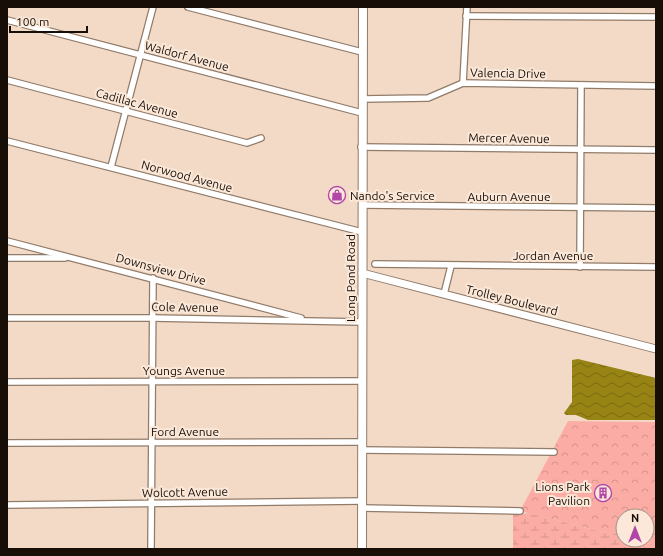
<svg xmlns="http://www.w3.org/2000/svg" width="663" height="556" font-family="Ubuntu,sans-serif">
<defs>
<pattern id="wetland-marsh" width="20" height="14" patternUnits="userSpaceOnUse"><rect width="20" height="14" fill="#fbada5"/><path d="M1 5h8M5 5V1M11 12h8M15 12V8" fill="none" stroke="#d6948d"/></pattern>
<pattern id="park-crowns" width="20" height="18" patternUnits="userSpaceOnUse"><rect width="20" height="18" fill="#fbada5"/><path d="M2 6a3 3 0 1 1 6 0M12 15a3 3 0 1 1 6 0" fill="none" stroke="#d6948d"/></pattern>
<pattern id="water-waves" width="16" height="10" patternUnits="userSpaceOnUse"><rect width="16" height="10" fill="#978414"/><path d="M0 5q4-4 8 0t8 0" fill="none" stroke="#7a6a10"/></pattern>
</defs>
<rect width="100%" height="100%" fill="#f2dac6"/>
<path fill="url(#wetland-marsh)" d="M529,513L623,537V540H635L656,545V549H513V515Z"/>
<path fill="url(#park-crowns)" d="M568,421L656,422V545L635,540H647V516H623V537L520,511Z"/>
<path fill="url(#water-waves)" d="M578,359L656,378V420H588L576,415H566L564,413L572,402V360Z"/>
<g fill="none" stroke-linecap="round" stroke-linejoin="round">
<g stroke="#917b69" stroke-width="8">
<g id="minor">
<path d="M188,7L362,52"/>
<path d="M466,16L656,17"/>
<path d="M7,20L362,113"/>
<path d="M7,80L247,143L261,138"/>
<path d="M463,83L467,7"/>
<path d="M362,99L428,98L463,83L656,86"/>
<path d="M7,141L362,232"/>
<path d="M361,147L656,150"/>
<path d="M111,167L153,7"/>
<path d="M362,205L656,208"/>
<path d="M7,241L301,318"/>
<path d="M7,258H65"/>
<path d="M375,264L656,267"/>
<path d="M580,267L581,85"/>
<path d="M444,294L451,266"/>
<path d="M7,318H153L362,322"/>
<path d="M7,382L362,381"/>
<path d="M7,443L362,442"/>
<path d="M362,450L554,452"/>
<path d="M7,505L362,501"/>
<path d="M362,508L520,511"/>
<path d="M151,549L153,278"/>
</g>
</g>
<g stroke="#917b69" stroke-width="9">
<path id="tertiary" d="M362,273L656,349"/>
</g>
<g stroke="#917b69" stroke-width="10">
<path id="secondary" d="M362,549L363,7"/>
</g>
<use href="#minor" stroke="#fff" stroke-width="5.5"/>
<use href="#tertiary" stroke="#fff" stroke-width="7"/>
<use href="#secondary" stroke="#fff" stroke-width="8"/>
</g>
<defs>
<g id="shop-ring" transform="scale(0.9)"><circle r="9.5" fill="#fce8d8" stroke="#b046a8" stroke-width="1.5"/><path d="M-5-2.5h2.3a2.7 3.5 0 0 1 5.4 0H5L5.5 6h-11ZM-1.5-2.5h3a1.5 2.3 0 0 0-3 0Z" fill="#b046a8"/></g>
<g id="building-ring" transform="scale(0.9)"><circle r="9.5" fill="#fce8d8" stroke="#b046a8" stroke-width="1.5"/><path d="M-4-6H4V6H1V3H-1V6H-4ZM-2.5-4.3h1.7v1.8h-1.7ZM.8-4.3h1.7v1.8H.8ZM-2.5-1h1.7V.8h-1.7ZM.8-1h1.7V.8H.8Z" fill="#b046a8"/></g>
</defs>
<g fill-rule="evenodd">
<use href="#shop-ring" x="337" y="195"/>
<use href="#building-ring" x="603" y="493"/>
</g>
<g text-anchor="middle" dominant-baseline="central" stroke-width="4" stroke-linejoin="round" paint-order="stroke">
<g font-size="12" fill="#160e07" stroke="#fce8d8">
<text transform="translate(187 56) rotate(15)">Waldorf Avenue</text>
<text transform="translate(508 73) rotate(1)">Valencia Drive</text>
<text transform="translate(137 103) rotate(15)">Cadillac Avenue</text>
<text transform="translate(509 138) rotate(1)">Mercer Avenue</text>
<text transform="translate(187 176) rotate(15)">Norwood Avenue</text>
<text x="509" y="196">Auburn Avenue</text>
<text x="553" y="255">Jordan Avenue</text>
<text transform="translate(161 269) rotate(15)">Downsview Drive</text>
<text transform="translate(350 278) rotate(-90)">Long Pond Road</text>
<text transform="translate(512 300) rotate(14)">Trolley Boulevard</text>
<text transform="translate(185 307) rotate(1)">Cole Avenue</text>
<text x="184" y="370">Youngs Avenue</text>
<text x="185" y="431">Ford Avenue</text>
<text transform="translate(185 492) rotate(-1)">Wolcott Avenue</text>
</g>
<g font-size="12" fill="#160e07" stroke="#fce8d8" text-anchor="start">
<text x="350" y="195">Nando's Service</text>
<text x="590" y="486" text-anchor="end">Lions Park<tspan x="590" dy="14">Pavilion</tspan></text>
</g>
</g>
<rect width="663" height="556" fill="none" stroke="#160e07" stroke-width="16"/>
<g transform="translate(635 528)"><circle r="19" fill="#fce8d8" stroke="#a09184"/>
<path d="M0-3L7 15L0 10L-7 15Z" fill="#b046a8"/>
<text y="-6" font-size="11" font-weight="bold" text-anchor="middle" fill="#160e07">N</text>
</g>
<path d="M10 26v6h77v-6" fill="none" stroke="#160e07" stroke-width="2"/>
<text x="16" y="26" font-size="12" fill="#160e07" stroke="#fce8d8" stroke-width="3" paint-order="stroke">100 m</text>
</svg>
